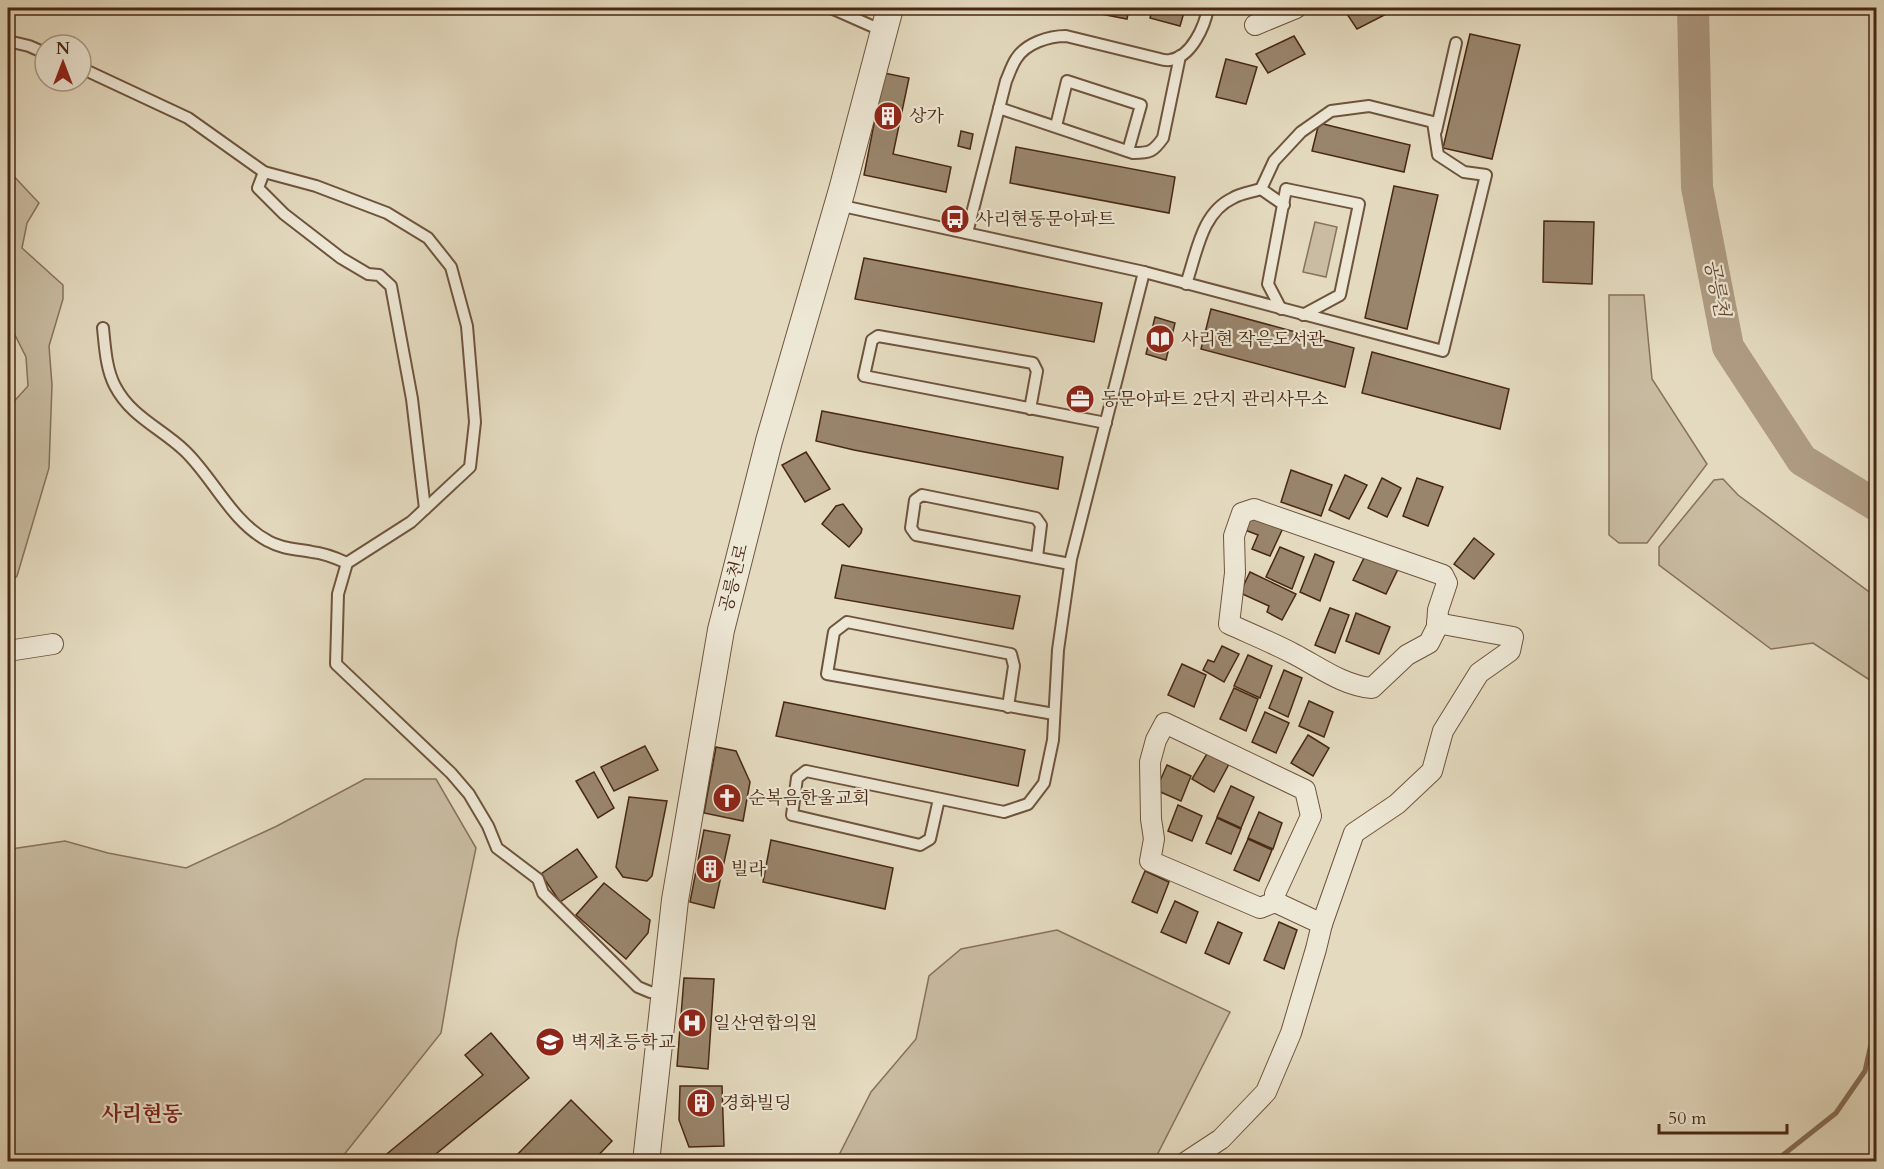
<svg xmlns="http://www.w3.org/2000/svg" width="1884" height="1169" font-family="Cardo,'Noto Serif KR',serif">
<rect width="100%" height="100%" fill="#e4dabf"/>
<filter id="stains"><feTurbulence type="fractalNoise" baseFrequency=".00333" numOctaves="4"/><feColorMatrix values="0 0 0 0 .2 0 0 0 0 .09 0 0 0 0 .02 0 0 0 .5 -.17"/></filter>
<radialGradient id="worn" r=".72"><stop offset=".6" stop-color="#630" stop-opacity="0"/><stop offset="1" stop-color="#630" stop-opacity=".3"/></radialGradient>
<g fill="#c9bca2" stroke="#88725a" stroke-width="1.5">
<path d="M8,170L39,203L27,223L22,248L63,285V299L49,346L52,385L49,468L17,576L8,585V408L28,386L26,357L8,321Z"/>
<path d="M1315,222L1337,227L1326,277L1303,272Z"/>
<path d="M1609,295H1644L1652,379L1707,464L1647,543H1619L1609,535Z"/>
<path d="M1723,479L1738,495L1876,597V684L1813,643L1771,649L1659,565V547L1714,480Z"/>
<path d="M365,779H436L476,848L457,939L441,1033L339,1161H8V852L11,849L65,841L108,853L186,868L277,826Z"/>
<path d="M1057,930L1230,1012L1154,1161H836L871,1092L916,1039L929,976L961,949Z"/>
</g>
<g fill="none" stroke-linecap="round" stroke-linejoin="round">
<path stroke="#866e56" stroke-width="5" d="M1774,1162L1836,1113L1865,1071L1876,1022"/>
<path stroke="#af9d84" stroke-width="32" d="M1693,8L1697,187L1728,347L1802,460L1876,505"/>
</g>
<g fill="#99856c" stroke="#482812" stroke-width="1.5">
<path d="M1070,8H1129L1127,19Z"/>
<path d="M1153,8L1185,9L1180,26L1150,18Z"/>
<path d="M1343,8H1398L1357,29Z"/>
<path d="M1470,34L1520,45L1492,159L1443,148Z"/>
<path d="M1294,36L1305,54L1268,73L1256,54Z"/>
<path d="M1226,59L1257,67L1246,104L1216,97Z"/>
<path d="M884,73L909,78L893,154L951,167L946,192L864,175Z"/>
<path d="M1319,123L1410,145L1404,172L1312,151Z"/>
<path d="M961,131L973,134L970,149L958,146Z"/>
<path d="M1016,147L1175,177L1169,213L1010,183Z"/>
<path d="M1394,186L1438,195L1407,329L1365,318Z"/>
<path d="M1544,221L1594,222L1592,284L1543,282Z"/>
<path d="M864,258L1102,303L1094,342L855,299Z"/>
<path d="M1211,309L1354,348L1345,387L1201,349Z"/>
<path d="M1155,317L1175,323L1166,360L1146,354Z"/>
<path d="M1372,352L1509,389L1500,429L1362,393Z"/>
<path d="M1074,388L1089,391L1086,408L1071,406Z"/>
<path d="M822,411L1063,457L1058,489L854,450L816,441Z"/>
<path d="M806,452L830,489L805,502L782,465Z"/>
<path d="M1291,470L1332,485L1321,516L1281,502Z"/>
<path d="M1345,475L1367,485L1349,519L1329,510Z"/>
<path d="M1382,478L1401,488L1387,517L1368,508Z"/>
<path d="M1417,478L1443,487L1428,526L1403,516Z"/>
<path d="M843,504L862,529L861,533L849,547L822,524L836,506Z"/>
<path d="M1251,512L1284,526L1270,556L1252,549L1258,535L1245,530Z"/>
<path d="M1474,538L1494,554L1474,579L1454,564Z"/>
<path d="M1280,547L1304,557L1292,589L1266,577Z"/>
<path d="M1367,552L1399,567L1386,594L1353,580Z"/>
<path d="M1315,554L1334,562L1320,601L1300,592Z"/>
<path d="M842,565L1020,596L1013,629L835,598Z"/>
<path d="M1250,572L1296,594L1282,620L1267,612L1269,606L1240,593Z"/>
<path d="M1330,608L1349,615L1335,653L1315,645Z"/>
<path d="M1356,613L1390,627L1379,654L1346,641Z"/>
<path d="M1222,646L1239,654L1224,682L1203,670L1208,660L1214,662Z"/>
<path d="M1248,655L1272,666L1260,698L1234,686Z"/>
<path d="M1182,664L1206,675L1194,707L1168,695Z"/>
<path d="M1284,670L1302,678L1288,717L1269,708Z"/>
<path d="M1234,688L1258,699L1246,731L1220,719Z"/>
<path d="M1309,701L1333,712L1324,737L1299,726Z"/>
<path d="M784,702L1025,750L1018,786L776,736Z"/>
<path d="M1265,712L1289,723L1276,753L1252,742Z"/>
<path d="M1308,735L1329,748L1313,776L1291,763Z"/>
<path d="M645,746L658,770L614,791L601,767Z"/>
<path d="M716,747L736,751L750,782L743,821L704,813Z"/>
<path d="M1208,752L1229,764L1214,792L1192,779Z"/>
<path d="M1167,765L1191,776L1181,801L1156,790Z"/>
<path d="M594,772L614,808L598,818L576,781Z"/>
<path d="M1231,786L1254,797L1241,828L1217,817Z"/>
<path d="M629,797L667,801L652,876L647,881L623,877L616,867Z"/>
<path d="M1178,805L1202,816L1192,841L1168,831Z"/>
<path d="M1259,812L1282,823L1273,849L1248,838Z"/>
<path d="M1217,818L1241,829L1231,854L1206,843Z"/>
<path d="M704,830L730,835L714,908L690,902Z"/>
<path d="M1248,839L1272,850L1259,881L1234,870Z"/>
<path d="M771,840L893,868L885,909L763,882Z"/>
<path d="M577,849L597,877L560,902L541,874Z"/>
<path d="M1145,871L1169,882L1157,913L1132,902Z"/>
<path d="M604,883L650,920L648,933L626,959L576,915Z"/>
<path d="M1175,901L1198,912L1186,943L1161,932Z"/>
<path d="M1218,922L1242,933L1229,964L1205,953Z"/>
<path d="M1279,922L1297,930L1284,969L1264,960Z"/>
<path d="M684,978L714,979L708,1069L677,1066Z"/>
<path d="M491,1033L529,1078L426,1162H377L483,1075L465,1055Z"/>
<path d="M680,1086H722L724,1146L689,1147L679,1120Z"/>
<path d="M571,1100L612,1141L592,1162H510Z"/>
</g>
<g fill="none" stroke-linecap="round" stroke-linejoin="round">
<g stroke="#6f543d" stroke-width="14">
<g id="service">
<path d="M831,8L883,31"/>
<path d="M8,41L29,46L45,53"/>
<path d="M81,68L188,118L264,172L316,186L387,213L428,238L451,267L467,326L475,422L470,467L411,522L347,563L338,594L336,664L451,773L469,794L488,826L497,848L538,879L543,893L638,987L650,992L664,993"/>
<path d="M999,108L1133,153C1150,153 1153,152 1163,138L1180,56"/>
<path d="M1056,126L1067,81L1141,105L1128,151"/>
<path d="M1436,131L1456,43"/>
<path d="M264,172L258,188L284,214L341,258L368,274L379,275L391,286L412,399L425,509"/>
<path d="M838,205L1144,272L1071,559L1058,650L1053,740L1044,783L1028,804L1004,812L806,771L797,778L792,815L920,845L930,839L939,799"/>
<path d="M967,233L1006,81C1009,74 1012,65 1016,59C1026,43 1049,36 1066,36L1156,58C1160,59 1166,61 1170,60C1192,57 1205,25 1208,8"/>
<path d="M1144,272L1443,351L1486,175L1464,172L1438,155L1433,122L1369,106L1331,111L1301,132L1274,161L1261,189L1284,205"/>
<path d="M1186,284C1197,253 1201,213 1233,198C1241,193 1252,192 1261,189"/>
<path d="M1281,309L1268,284L1286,189L1359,204L1340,295L1303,315"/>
<path d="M103,328C105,347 106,369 115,386C131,417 161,428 185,451C214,479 231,521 268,541C282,549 297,549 312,552C324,553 336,558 347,563"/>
<path d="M1030,409L1037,371L1033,363L878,336L872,340L864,376L1106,423"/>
<path d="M1037,557L1041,525L1036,518L922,495L915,500L911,528L916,535L1070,564"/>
<path d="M1008,707L1014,666L1011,654L847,622L834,632L827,674L1054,714"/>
</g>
</g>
<g stroke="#6f543d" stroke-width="22">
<g id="minor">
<path d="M1255,25L1296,8"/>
<path d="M1254,509L1443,575L1447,583L1438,610L1437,627L1429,643L1407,655L1372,688C1344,686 1319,667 1294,654C1273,643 1251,634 1229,624L1235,573L1234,536L1242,513Z"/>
<path d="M8,651L53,644"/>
<path d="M1322,924L1354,833L1397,804L1432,771L1443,731L1479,673L1510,651L1513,637L1437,623"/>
<path d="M1186,1162L1221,1139L1266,1092L1291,1033L1316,949L1322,924L1275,902L1260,908L1150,861L1154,839L1151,819L1150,762L1156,740L1165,723L1305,790L1311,816L1275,894V902"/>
</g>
</g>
<g stroke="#6f543d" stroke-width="28">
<path id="tertiary" d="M646,1162L675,900L721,630L769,441L842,190L890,8"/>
</g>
<use href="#service" stroke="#ede7d5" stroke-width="10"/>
<use href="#minor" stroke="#ede7d5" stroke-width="20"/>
<use href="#tertiary" stroke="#ede7d5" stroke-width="26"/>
</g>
<defs>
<g id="building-disc" transform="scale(1.5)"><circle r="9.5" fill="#8f2418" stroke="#ede7d5"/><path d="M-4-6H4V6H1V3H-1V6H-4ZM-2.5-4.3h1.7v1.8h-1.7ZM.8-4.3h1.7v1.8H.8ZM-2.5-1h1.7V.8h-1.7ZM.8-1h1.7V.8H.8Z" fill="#fff"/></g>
<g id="bus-disc" transform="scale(1.5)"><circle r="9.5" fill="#8f2418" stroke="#ede7d5"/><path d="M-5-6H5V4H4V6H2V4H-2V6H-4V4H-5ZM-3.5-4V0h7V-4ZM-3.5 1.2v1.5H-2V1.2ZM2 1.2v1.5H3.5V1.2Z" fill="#fff"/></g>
<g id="library-disc" transform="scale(1.5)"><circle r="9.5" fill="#8f2418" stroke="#ede7d5"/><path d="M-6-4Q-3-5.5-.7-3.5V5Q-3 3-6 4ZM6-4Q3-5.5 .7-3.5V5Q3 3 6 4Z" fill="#fff"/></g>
<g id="office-disc" transform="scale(1.5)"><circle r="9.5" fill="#8f2418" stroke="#ede7d5"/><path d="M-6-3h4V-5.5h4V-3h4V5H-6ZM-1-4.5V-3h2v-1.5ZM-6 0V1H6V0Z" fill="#fff"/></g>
<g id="church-disc" transform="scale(1.5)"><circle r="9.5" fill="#8f2418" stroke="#ede7d5"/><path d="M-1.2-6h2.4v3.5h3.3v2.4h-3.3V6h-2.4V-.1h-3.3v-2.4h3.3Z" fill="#fff"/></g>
<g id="hospital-disc" transform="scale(1.5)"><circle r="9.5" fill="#8f2418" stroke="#ede7d5"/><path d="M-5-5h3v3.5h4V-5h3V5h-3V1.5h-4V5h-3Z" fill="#fff"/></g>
<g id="school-disc" transform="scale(1.5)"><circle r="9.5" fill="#8f2418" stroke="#ede7d5"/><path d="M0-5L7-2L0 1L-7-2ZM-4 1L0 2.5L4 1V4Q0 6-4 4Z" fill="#fff"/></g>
</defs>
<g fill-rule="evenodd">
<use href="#building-disc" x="888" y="116"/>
<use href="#bus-disc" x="955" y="219"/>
<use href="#library-disc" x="1160" y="339"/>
<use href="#office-disc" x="1080" y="399"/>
<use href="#church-disc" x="727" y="798"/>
<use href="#building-disc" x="710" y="869"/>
<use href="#hospital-disc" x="692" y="1023"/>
<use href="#school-disc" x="550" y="1042"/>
<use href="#building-disc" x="701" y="1103"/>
</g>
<g text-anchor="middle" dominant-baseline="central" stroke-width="4.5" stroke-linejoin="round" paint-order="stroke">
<g font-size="18" fill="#482812" stroke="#ede7d5" text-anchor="start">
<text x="909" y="116">상가</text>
<text x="976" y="219">사리현동문아파트</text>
<text x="1181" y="339">사리현 작은도서관</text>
<text x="1101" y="399">동문아파트 2단지 관리사무소</text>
<text x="748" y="798">순복음한울교회</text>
<text x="731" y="869">빌라</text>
<text x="713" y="1023">일산연합의원</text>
<text x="571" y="1042">벽제초등학교</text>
<text x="722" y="1103">경화빌딩</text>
</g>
<g font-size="18" fill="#482812" stroke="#ede7d5">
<text transform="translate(734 578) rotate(-76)">공릉천로</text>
</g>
<g font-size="20" font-style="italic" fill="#62452e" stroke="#ede7d5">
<text transform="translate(1717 288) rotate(79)">공릉천</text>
</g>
<g font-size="21" font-weight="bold" fill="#7a1f14" stroke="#ede7d5">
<text x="142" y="1114">사리현동</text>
</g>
</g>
<rect width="1884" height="1169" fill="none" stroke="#e4dabf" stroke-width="30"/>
<rect x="9" y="9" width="1866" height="1151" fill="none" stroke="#482812" stroke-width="3"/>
<rect x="15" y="15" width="1854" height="1139" fill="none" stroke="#482812" stroke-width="1.5"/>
<g transform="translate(63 63)"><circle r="28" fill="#ede7d5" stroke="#ab9b87" stroke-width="1.5"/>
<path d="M0-4.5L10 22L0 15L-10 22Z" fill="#8f2418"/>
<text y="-9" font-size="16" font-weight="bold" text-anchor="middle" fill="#482812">N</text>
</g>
<path d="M1659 1124v9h128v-9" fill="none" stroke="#482812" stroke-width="3"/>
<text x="1668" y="1124" font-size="18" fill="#482812" stroke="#ede7d5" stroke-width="4.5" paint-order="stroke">50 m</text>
<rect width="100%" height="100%" filter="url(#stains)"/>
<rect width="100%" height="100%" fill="url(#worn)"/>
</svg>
